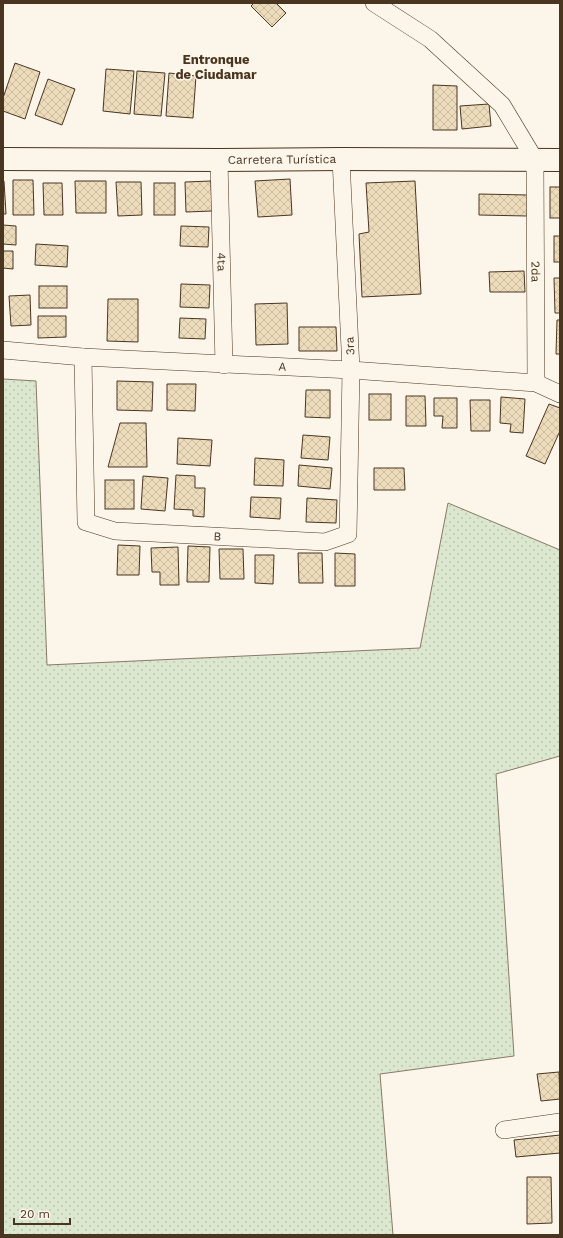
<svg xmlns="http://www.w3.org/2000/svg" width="563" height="1238" font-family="'Work Sans',sans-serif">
<defs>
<pattern id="grass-dots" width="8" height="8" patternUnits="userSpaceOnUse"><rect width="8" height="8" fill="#dce7d0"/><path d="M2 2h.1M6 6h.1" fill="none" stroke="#bec7b2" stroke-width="1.8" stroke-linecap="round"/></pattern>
<pattern id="building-cross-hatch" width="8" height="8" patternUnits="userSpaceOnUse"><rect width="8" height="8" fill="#ecdcbc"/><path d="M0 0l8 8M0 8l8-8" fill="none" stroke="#ccbda1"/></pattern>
</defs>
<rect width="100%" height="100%" fill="#fbf6e9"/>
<path fill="url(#grass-dots)" stroke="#887966" d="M3,379L36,381L47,665L420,648L448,503L560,550V756L496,774L514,1056L380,1074L393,1235H3Z"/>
<g fill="url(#building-cross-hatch)" stroke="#4a3520">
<path d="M254,3H276L286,13L272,27L251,6Z"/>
<path d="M15,63L40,72L25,119L3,111V98Z"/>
<path d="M106,69L134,71L130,114L103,111Z"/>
<path d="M137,71L165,73L161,116L134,114Z"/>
<path d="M169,73L196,76L193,118L166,116Z"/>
<path d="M48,79L75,89L62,125L35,115Z"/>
<path d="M433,85L457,86V130H433Z"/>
<path d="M489,104L491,126L462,129L460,106Z"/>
<path d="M290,179L292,215L258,217L255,181Z"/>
<path d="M13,180H33L34,215H13Z"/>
<path d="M3,181H4L6,214H3Z"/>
<path d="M75,181H106V213H76Z"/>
<path d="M211,181L212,211L186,212L185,182Z"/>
<path d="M415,181L421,294L362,297L359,234L369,232L366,183Z"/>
<path d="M116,182H141L142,215L118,216Z"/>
<path d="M43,183H62L63,215H44Z"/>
<rect x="154" y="183" width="21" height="32"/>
<rect x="550" y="187" width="10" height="31"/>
<path d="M479,194L527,195V216L479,215Z"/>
<path d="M3,225L16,226V245L3,244Z"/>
<path d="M181,226L209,227L208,247L180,246Z"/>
<rect x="554" y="236" width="6" height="26"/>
<path d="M36,244L68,246L67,267L35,265Z"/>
<path d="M3,251H13V269L3,268Z"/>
<path d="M524,271L525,292H490L489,272Z"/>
<path d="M554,278H560V313H555Z"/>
<path d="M181,284L210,285L209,308L180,307Z"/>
<rect x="39" y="286" width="28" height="22"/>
<path d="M30,295L31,325L11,326L9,296Z"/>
<path d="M108,299H138V342L107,341Z"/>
<path d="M287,303L288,344L256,345L255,304Z"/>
<path d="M38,316H66V337L38,338Z"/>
<path d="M180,318L206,319L205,339L179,338Z"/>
<path d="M557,320H560V354H556Z"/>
<path d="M299,327H336L337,351H299Z"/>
<path d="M117,381L153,382L152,411L117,410Z"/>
<path d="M167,384H196L195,411L167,410Z"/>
<path d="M306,390H330V418L305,417Z"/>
<rect x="369" y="394" width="22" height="26"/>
<path d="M406,396H425L426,426H406Z"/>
<path d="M501,397L525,399L523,433L510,432L511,424L500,423Z"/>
<path d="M434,398H457V428H442L443,416H434Z"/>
<path d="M470,400H490V431H471Z"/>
<path d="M549,404L560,408V431L545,464L526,456Z"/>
<path d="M120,423H146L147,467H108Z"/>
<path d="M303,435L330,437L328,460L301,458Z"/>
<path d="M178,438L212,440L210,466L177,464Z"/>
<path d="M255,458L284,460L283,486L254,485Z"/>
<path d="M299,465L332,468L330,489L298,486Z"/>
<path d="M374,468H404L405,490H374Z"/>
<path d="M176,475L195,476V488H205L204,517L193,516V510L174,509Z"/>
<path d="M143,476L168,478L165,511L141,509Z"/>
<rect x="105" y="480" width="29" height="29"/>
<path d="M251,497L281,498L280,519L250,517Z"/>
<path d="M307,498L337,500L336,523L306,522Z"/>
<path d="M118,545L140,546L139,575H117Z"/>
<path d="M188,546L210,547L209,582H187Z"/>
<path d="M178,547L179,585H160V572H152L151,548Z"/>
<path d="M219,549H243L244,579H220Z"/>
<path d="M298,553H322L323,583H299Z"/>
<path d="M335,553L355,554V586H335Z"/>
<path d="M255,555H274L273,584L255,583Z"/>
<path d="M559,1072L560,1099L541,1101L537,1074Z"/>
<path d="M560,1135V1153L516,1157L514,1140Z"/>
<path d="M527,1177H551L552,1223L527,1224Z"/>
</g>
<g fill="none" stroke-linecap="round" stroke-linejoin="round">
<g stroke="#4a3520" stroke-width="18">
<g id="minor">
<path id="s1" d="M374,3L430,39L502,105L535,160L536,383"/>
<path id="s2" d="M219,160L224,365"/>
<path id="s3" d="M3,350L83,357L351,370L536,383L560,394"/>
<path id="s4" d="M83,357L86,522L115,531L325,542L348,534L351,370L341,159"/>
<path d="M504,1130L560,1122"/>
</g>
</g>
<g stroke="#4a3520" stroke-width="24">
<g id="secondary">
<path id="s5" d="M3,159L219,160L341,159L560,160"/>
</g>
</g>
<use href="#minor" stroke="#fbf6e9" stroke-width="17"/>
<use href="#secondary" stroke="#fbf6e9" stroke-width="22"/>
</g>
<g text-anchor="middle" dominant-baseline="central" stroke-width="3" stroke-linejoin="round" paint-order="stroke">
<g font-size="12" fill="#4a3520" stroke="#fbf6e9">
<text stroke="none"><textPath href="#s5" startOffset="279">Carretera Turística</textPath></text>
<text stroke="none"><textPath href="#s2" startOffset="102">4ta</textPath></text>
<text stroke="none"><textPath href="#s1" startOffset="340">2da</textPath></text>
<text transform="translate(350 346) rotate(-93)">3ra</text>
<text stroke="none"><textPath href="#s3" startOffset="280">A</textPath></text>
<text stroke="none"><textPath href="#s4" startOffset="298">B</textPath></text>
</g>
<g font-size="13" font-weight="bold" fill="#4a3520" stroke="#fbf6e9">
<text x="216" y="59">Entronque<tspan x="216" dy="15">de Ciudamar</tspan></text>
</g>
</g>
<rect width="563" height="1238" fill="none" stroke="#4a3520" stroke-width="8"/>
<path d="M14 1218v6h56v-6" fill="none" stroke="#4a3520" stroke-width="2"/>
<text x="20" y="1218" font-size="12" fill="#4a3520" stroke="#fbf6e9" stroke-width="3" paint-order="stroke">20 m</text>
</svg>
